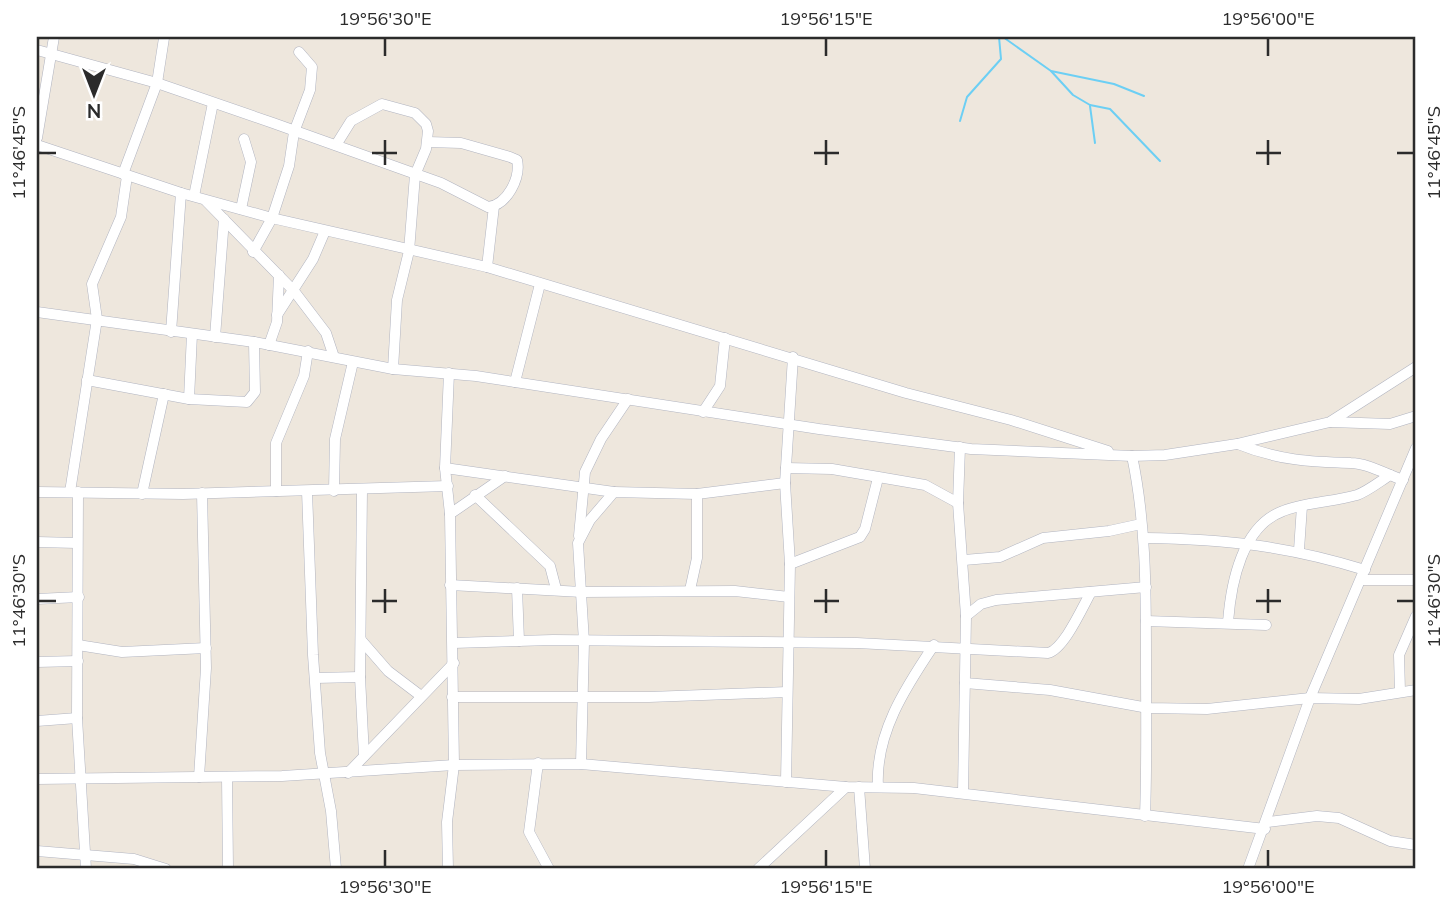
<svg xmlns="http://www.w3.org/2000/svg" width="1453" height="906" font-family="Mulish,sans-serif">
<rect width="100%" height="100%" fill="#eee7dd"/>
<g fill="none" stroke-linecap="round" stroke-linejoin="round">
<g stroke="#6ccff4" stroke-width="2">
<path d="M1003,37L1051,71L1114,84L1144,96"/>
<path d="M1051,71L1073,95L1090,105L1110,109L1160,161"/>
<path d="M1090,106L1095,143"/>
<path d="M960,121L967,97L1001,59L999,37"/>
</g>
<g stroke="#b1b4c0" stroke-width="11">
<g id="minor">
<path d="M37,50L157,83L273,123L441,183L488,207C507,205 521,178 517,160L510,157L461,143L428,142"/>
<path d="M37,138L54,37"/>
<path d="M37,145L181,193L272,218L487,267L906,393L1011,420L1108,451"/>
<path d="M336,145L351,121L382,104L415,113L426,124L428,131L426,149L415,175L409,251L397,300L393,369"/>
<path d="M123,174L157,83L164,38"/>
<path d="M194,196L213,103"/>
<path d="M206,201L294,291L326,333L334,357"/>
<path d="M241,209L251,162L244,139"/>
<path d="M253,252L272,218L289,166L294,132L310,90L312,67L299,52"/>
<path d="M487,267L494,206"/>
<path d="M37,312L254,342L393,369L476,376L819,429L971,449L1132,456L1165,455L1237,444L1330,422L1416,367"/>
<path d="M277,315L313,259L325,231"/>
<path d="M171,332L181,193"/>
<path d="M215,337L224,219"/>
<path d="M269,345L277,322L279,275"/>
<path d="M87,380L189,399L247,402L255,392L254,342"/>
<path d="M515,382L540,284"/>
<path d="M189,399L192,334"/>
<path d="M703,412L720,386L725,338"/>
<path d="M1331,422L1390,424L1416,416"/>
<path d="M1238,444C1277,460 1310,462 1351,463C1367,463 1388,475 1403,480"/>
<path d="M960,447L958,503L966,616L963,793"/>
<path d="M1132,456C1146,522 1146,591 1146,659C1146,712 1147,763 1145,816"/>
<path d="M445,468L614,492"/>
<path d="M786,468L832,469L925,485L958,503"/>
<path d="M362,490L360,677L364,756"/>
<path d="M276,491V443L304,376L308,351"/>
<path d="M307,491L313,655L320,753L331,811L336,869"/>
<path d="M334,491L335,439L353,362"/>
<path d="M37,492L183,494L448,486"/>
<path d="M70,492L97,319L92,284L121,217L127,176"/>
<path d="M78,492L77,718L86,869"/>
<path d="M142,494L164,394"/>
<path d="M475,495L550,566L556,589"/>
<path d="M450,514L505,476"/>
<path d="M579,536L585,472L601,439L628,399"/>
<path d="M1145,538C1225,539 1288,546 1365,570"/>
<path d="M37,542L77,543"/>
<path d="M1299,550L1302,506"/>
<path d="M964,560L1000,557L1043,538L1109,531L1141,524"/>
<path d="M790,564L860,537L865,529L878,478"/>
<path d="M1361,580H1416"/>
<path d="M450,585L582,592L735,591L789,597"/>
<path d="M517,588L519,641"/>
<path d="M690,590L697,558V494"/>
<path d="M37,599L79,597"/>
<path d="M966,616L981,604L996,600L1146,587"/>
<path d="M1146,621L1266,625"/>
<path d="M1228,622C1231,583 1242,526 1283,511C1306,502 1333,502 1357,495C1368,491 1379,482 1390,475"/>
<path d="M361,640L388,671L421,696"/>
<path d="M453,643L553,640L857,643L1048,653C1064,649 1082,608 1091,592"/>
<path d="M78,645L122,652L206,648"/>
<path d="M37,662L78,661"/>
<path d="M315,678L360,677"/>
<path d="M965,683L1050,690L1148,708L1207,709L1310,698L1359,699L1416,690"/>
<path d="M1400,692L1399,655L1416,616"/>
<path d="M452,697H649L787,692"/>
<path d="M37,721L77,718"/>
<path d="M538,763L529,832L549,869"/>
<path d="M581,764L584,642L578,543L590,520L614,492L697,494L785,483"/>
<path d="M348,773L454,663"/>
<path d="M199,777L206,668L202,493"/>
<path d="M227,777L228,869"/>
<path d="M37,779L282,776L454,765L581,764L846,787L914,788L1265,829"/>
<path d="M786,782L790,564L785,483L793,357"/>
<path d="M859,787L865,869"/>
<path d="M878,787C875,734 905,688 934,645"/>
<path d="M1268,822L1317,816L1339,818L1390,841L1416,845"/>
<path d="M37,851L134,859L166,869"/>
<path d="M448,869L447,822L454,765L450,514L445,468L449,373"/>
<path d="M758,869L846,787"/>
<path d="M1248,869L1310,698L1416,448"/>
</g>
</g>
<use href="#minor" stroke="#fff" stroke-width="10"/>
</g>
<path fill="none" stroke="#2b2b2b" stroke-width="2.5" d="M385,38V56M826,38V56M1268,38V56M385,140V165M826,140V165M1268,140V165M38,153H56M372,153H397M814,153H839M1256,153H1281M1397,153H1414M385,589V613M826,589V613M1268,589V613M38,601H56M372,601H397M814,601H839M1256,601H1281M1397,601H1414M385,850V867M826,850V867M1268,850V867"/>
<rect width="1453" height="906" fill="none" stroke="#ffffff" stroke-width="77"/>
<g transform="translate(94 94) rotate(180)" stroke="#ffffff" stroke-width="5" paint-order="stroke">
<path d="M0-5L12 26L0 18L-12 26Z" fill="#2b2b2b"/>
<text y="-10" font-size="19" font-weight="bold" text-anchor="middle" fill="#2b2b2b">N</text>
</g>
<rect x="38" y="38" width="1376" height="829" fill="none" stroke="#2b2b2b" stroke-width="2.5"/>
<g font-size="18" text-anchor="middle" fill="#2b2b2b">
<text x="385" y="25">19°56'30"E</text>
<text x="826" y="25">19°56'15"E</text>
<text x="1268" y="25">19°56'00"E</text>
<text transform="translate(1434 153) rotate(-90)" y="6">11°46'45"S</text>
<text transform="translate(19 153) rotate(-90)" y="6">11°46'45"S</text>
<text transform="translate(1434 601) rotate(-90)" y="6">11°46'30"S</text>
<text transform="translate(19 601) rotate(-90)" y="6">11°46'30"S</text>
<text x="385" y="893">19°56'30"E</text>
<text x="826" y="893">19°56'15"E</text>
<text x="1268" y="893">19°56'00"E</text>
</g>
</svg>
